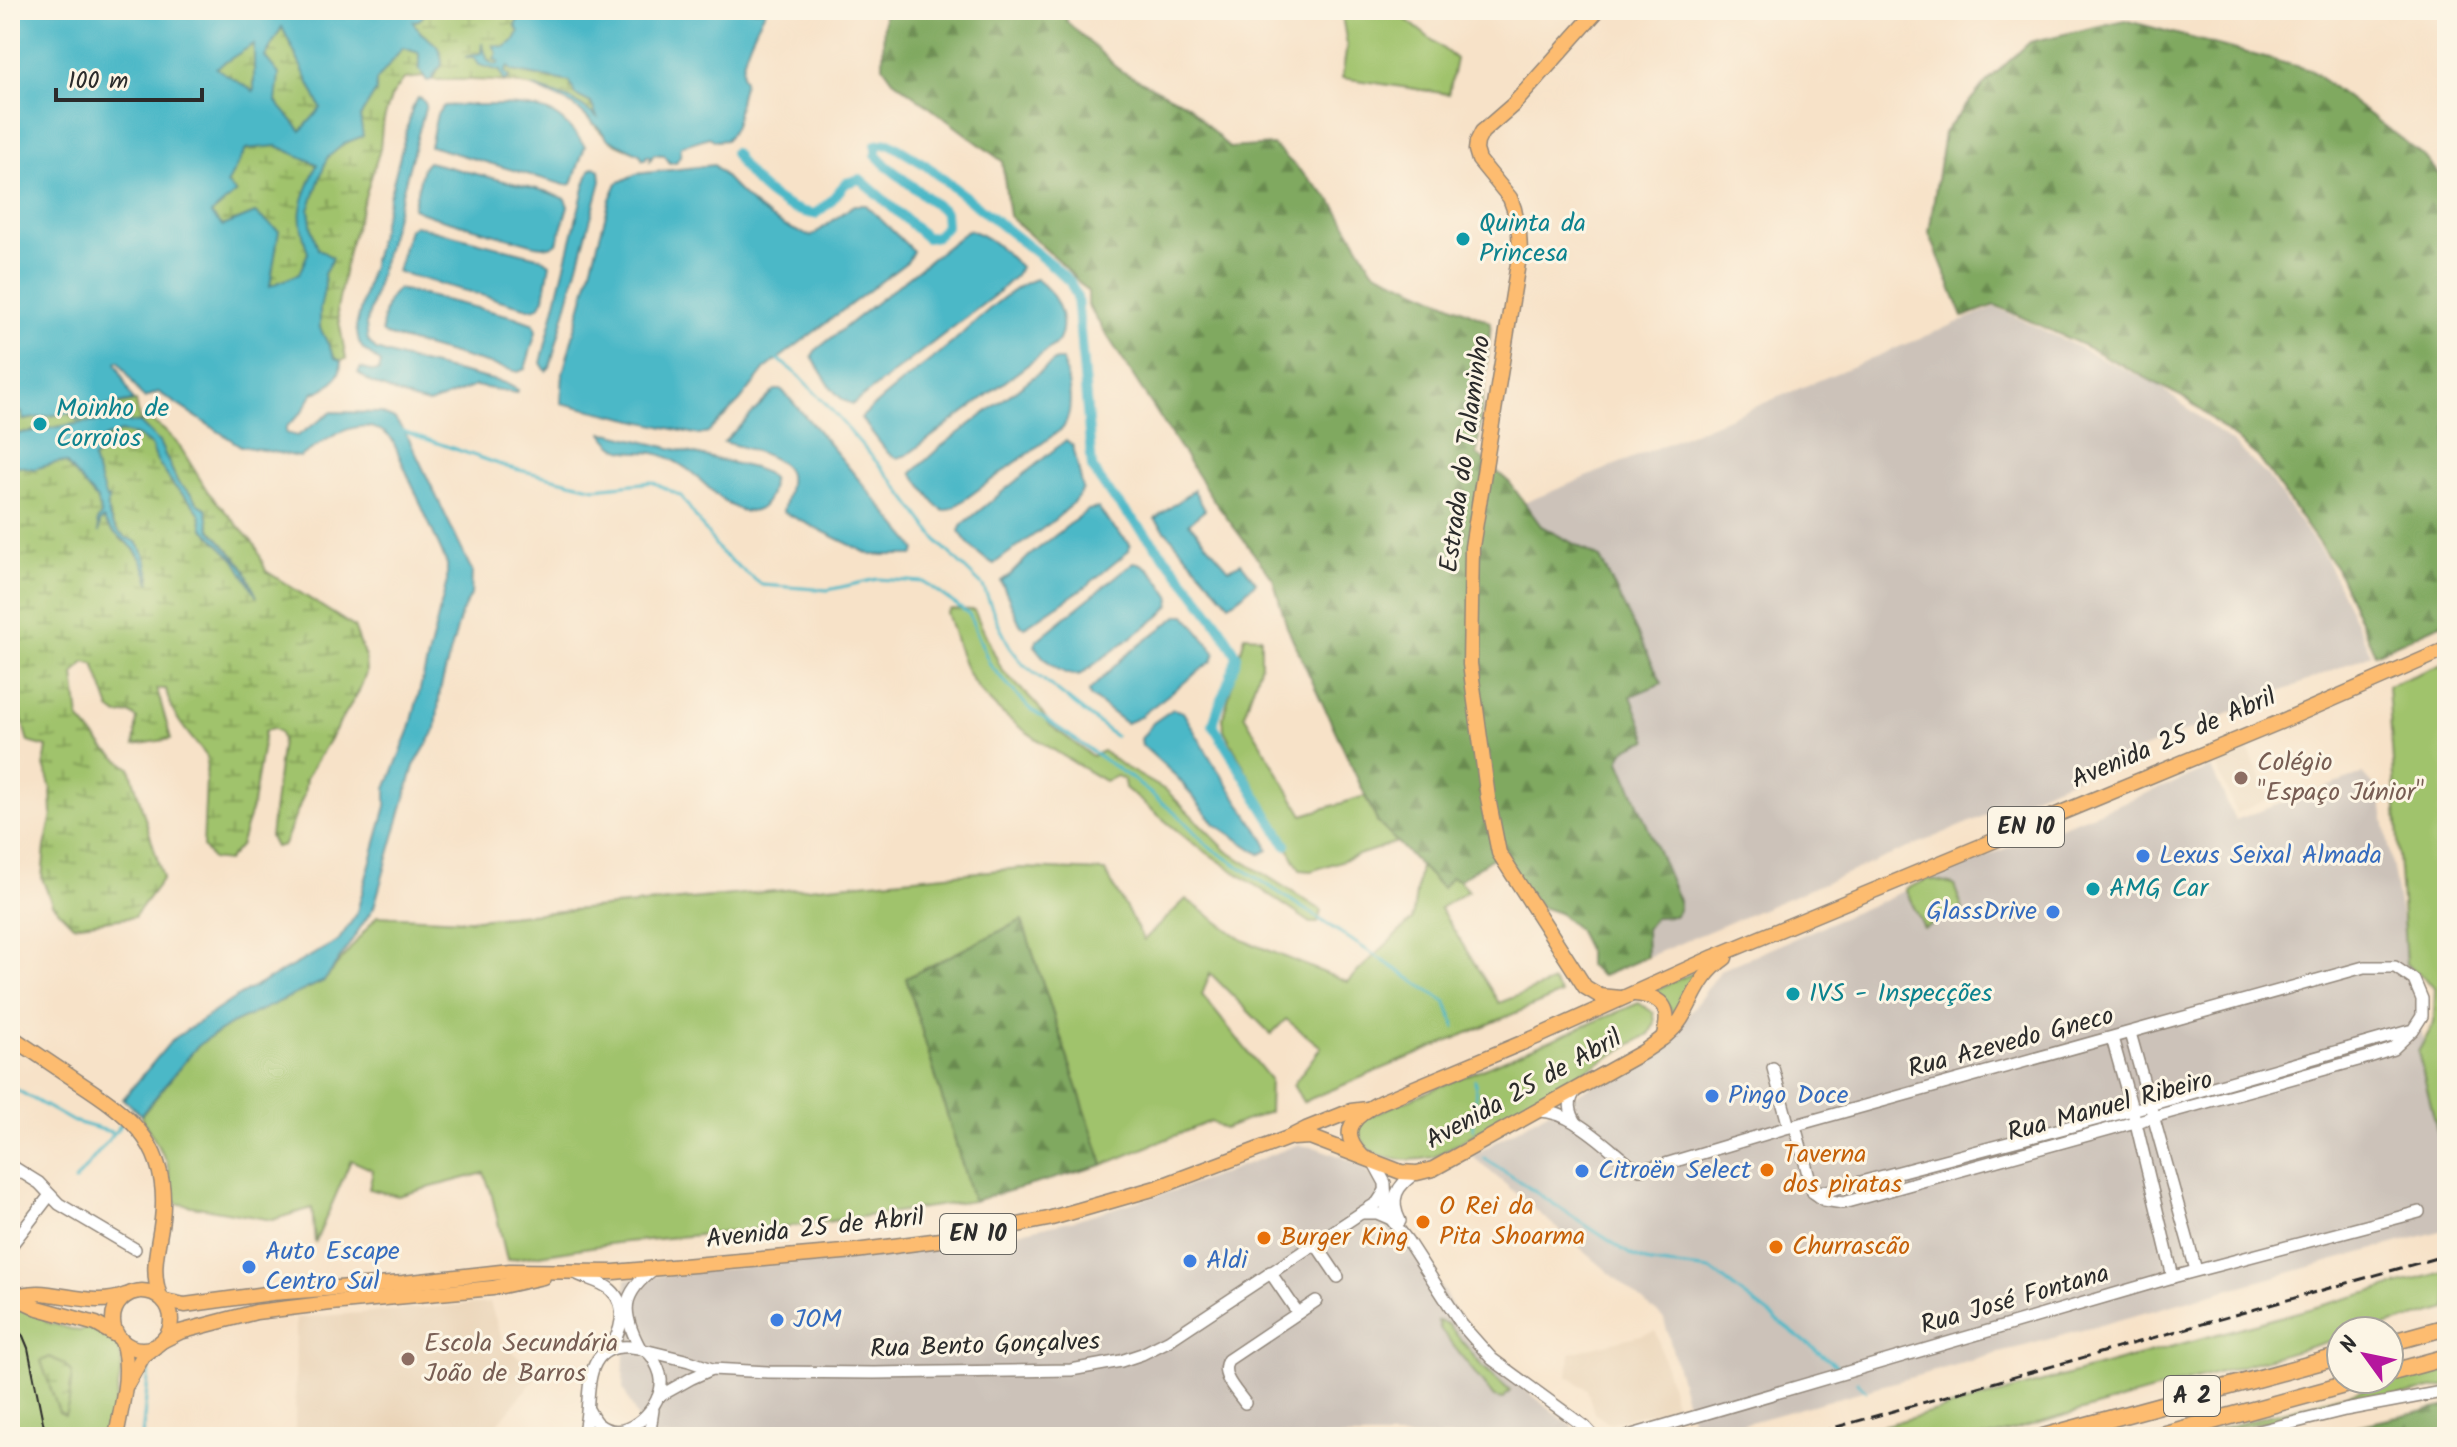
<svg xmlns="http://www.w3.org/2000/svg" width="2457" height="1447" font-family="Kalam,sans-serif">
<defs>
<pattern id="forest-firs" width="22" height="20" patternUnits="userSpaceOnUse" patternTransform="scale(2)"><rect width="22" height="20" fill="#80a960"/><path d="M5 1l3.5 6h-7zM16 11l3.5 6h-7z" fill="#698a4f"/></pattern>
<pattern id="wetland-marsh" width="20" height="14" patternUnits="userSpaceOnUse" patternTransform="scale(2)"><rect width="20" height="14" fill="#a0c36c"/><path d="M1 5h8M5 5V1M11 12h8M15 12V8" fill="none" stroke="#839f59"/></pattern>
</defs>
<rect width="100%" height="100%" fill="#fcf5e5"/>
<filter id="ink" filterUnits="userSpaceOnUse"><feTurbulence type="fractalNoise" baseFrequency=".0125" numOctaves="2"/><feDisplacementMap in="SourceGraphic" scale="16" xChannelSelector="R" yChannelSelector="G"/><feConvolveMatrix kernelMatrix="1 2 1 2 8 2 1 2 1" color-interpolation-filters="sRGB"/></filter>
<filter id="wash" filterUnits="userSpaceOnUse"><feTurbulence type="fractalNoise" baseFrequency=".006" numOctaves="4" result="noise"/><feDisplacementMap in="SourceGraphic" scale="32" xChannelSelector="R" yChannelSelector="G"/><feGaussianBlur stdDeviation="1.8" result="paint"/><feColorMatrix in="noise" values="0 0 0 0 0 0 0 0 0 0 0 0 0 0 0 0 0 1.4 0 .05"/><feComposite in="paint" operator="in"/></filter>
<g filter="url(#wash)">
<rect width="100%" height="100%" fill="#f7e2c8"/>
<g fill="#ead4b8">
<path d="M2246,744L2270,799L2236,813L2213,758Z"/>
<path d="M490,1303L504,1345L539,1374L487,1437H295L296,1318Z"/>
<path d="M1656,1331L1676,1407L1609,1423L1594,1413L1587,1389L1568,1377L1570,1353Z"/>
</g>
<g fill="#ccc2b9">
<path d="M1995,307L2159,386L2234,444L2267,476L2325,557L2371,654L1602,976L1512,508Z"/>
<path d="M2211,768L2235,820L2363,774L2379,791L2447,1173V1229L1696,1437L1664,1319L1472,1156L1670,1040L1721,970L1976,860Z"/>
<path d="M1297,1145L1314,1147L1342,1157L1363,1167L1372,1176L1479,1349L1488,1360L1585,1437H636L644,1432L623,1388L626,1279L866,1255L1012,1234L1074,1220L1189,1186Z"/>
</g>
<g fill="#a0c36c" stroke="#66774c" stroke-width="2">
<path d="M1341,10H1394L1456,59L1449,94L1342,78L1347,45Z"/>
<path d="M136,401L140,423L87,422L10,435V415L22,412L24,420L67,412L71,416V412H74L77,420L81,419L80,411Z"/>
<path d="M951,609L974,610L1002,670L1038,706L1050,725L1092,756L1103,751L1123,766L1167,791L1227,851L1321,910L1318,923H1311L1191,842L1125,788L1124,780L1117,776L1105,781C1063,756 989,716 967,671C958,653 954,632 947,613Z"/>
<path d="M1245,636L1261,637V664L1244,715L1303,815L1365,796L1378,823L1397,842L1311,871L1300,870L1224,730L1223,718Z"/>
<path d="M2447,662V1171L2418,1052L2434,1023L2435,987L2406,964L2388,686Z"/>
<path d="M1420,866L1442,888L1451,877L1459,880L1468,891L1440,908L1499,1003L1553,982L1561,994L1303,1102L1293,1085L1321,1047L1286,1019L1271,1034L1210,973L1202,995L1270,1079L1269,1112L1224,1129L1211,1121L1103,1165L1022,921L906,978L973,1201L811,1224L616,1243L507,1260L491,1192L484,1173L398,1196L369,1189L373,1170L351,1160L315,1243L312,1208L272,1220L174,1203L167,1162L141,1116L198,1045L231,1024L324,981L377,916L466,920L1021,868L1105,871L1144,940L1186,899L1243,940L1347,982L1412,920Z"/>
<path d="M1928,879L1954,885L1963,910L1924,928L1905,889Z"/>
<path d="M1704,968L1674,1021L1672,1011L1652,991Z"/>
<path d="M1639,1003L1654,1013L1655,1023L1649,1034L1434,1157C1407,1163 1362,1162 1359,1128L1367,1117Z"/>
<path d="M2447,1271V1309L2366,1331H2341V1338L1989,1437H1842Z"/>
<path d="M10,1304L44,1315L46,1322L79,1331L87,1328L94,1330L111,1338L120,1349L122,1367L109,1437H10Z"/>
<path d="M1438,1321L1448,1324L1481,1365L1510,1391L1503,1399L1494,1397L1441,1330Z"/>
<path d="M2447,1367V1386L2197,1435Z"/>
</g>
<g fill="url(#forest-firs)" stroke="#566a46" stroke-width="2">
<path d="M884,10H1065L1067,22L1121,71L1188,105L1229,148L1273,145L1332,201L1373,270L1491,322L1477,454L1510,483L1541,526L1600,558L1662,683L1631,696L1648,740C1636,745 1620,747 1620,761L1679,901V910L1674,916L1655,917L1646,929L1647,957L1602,976L1588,966V951L1577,929L1559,913L1541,907L1494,857L1459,880L1451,877L1442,888L1378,823L1287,627L1273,579L1214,501L1088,306V292L1063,265L1009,216L1002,161L893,80L883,66Z"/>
<path d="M2125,20L2310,70L2425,157L2447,184V621L2375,654L2336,568L2258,457L2188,400L2085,346L1995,305L1963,317L1929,233L1944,133L1983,85L2030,42Z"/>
<path d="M1022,920L1103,1165L973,1201L906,978Z"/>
<path d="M2447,1406V1437H2308Z"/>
</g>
<g fill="url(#wetland-marsh)" stroke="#66774c" stroke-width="2">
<path d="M279,10H375L419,53V69L425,77L404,79L391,97L382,126L380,149L348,251L337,310L346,359L341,361L335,358L232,254L178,153L203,60Z"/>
<path d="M385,10H653L664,155L654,154L650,160V156H646V159L643,160L640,154C630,149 615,145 607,138C596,128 587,116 576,107C538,78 478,79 432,80L437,71Z"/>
<path d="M146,417L164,430L179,445L208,492L256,546L266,571L354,627L365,657L366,673L359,691L306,778L304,794L284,845L275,847L270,837L282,740L280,732L273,728L265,731L253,804L240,846L227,861L212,859L203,847L207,757C191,736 170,716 166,689H157L171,739L134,745L137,719L130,713L118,715L110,709L94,664L85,662L74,674L79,719L106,750L130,768L163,878L134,917L73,925L52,904L42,878L45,847L52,815L51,789L44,765L47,747L28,742L19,711L10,702V464L34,469L59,462L66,463L98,501L101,515L97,521L99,527L100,521L103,518L121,539L131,546L143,561L150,580L146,559L137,543L124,537L113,527L93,459L99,452L104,438L120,432L137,435L151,445L157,461L175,487L191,502L200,514L203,528L235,560L252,587L243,566L210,529L206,508L198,505L191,494L178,483L159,442L140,423Z"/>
<path d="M50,1357L64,1364L72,1373L69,1401L65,1415L59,1412L41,1361Z"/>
</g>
<g fill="#4cb8c7" stroke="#3c7279" stroke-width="2" fill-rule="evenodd">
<path d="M10,10H429L419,20L413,21C421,42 442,36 442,65L433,76L432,80L427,81L419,69V53L403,48L376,81V91L360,117L363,136L345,143L327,158L309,210L312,230L318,249L333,258L324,274L325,285L320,309V328L335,358L341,361C342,377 328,389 313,393L302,412L286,427V433L297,436L332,412L380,413L395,419L409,439L472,571L471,595L461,614L440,690L436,729L414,766L374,907L330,973L324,981L231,1024L198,1045L141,1115L123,1099L172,1040L238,996L338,941L356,915L386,806V789L410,729L447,581V564L392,439C363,409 327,440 300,457L241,446L158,392L145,398L139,392L119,361L116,362L133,401L80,411L81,420H76L74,412L23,420L22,412L10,415ZM282,27L321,108L301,131L276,102L279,74L265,57ZM254,44V90L253,91L216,68ZM277,146L317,164C301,205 294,209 308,253L299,274L270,286L279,231L255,213L223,226L211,214L236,193L227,184L246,149Z"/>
<path d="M515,10H766C757,25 741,57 742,75C742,77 744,79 744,81C744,85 742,88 741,93C736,112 741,122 726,140L716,141L709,137L681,146L680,156L676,162L670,163L664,155L654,154L650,160V156H646V159L643,160L640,154L608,139L598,127L573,105L531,86L573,100L597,117L591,103L575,95L570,82L512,71L508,67L505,72L509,78L504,81L500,71L479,65L475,58L465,57L481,53L482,43L488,61L495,65L498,64L499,61L494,60L497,53L493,45L505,47L515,40L519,32L515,25L520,16Z"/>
<path d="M418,98L422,99L426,105L366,325L368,341L376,350L401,358L505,383L518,390L517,393L475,386L429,404L413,400L372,383L358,373L361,368L373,372L379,371L381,363L363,349L359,342L356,327L412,109Z"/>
<path d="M465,105C489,105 531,103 553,114C565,121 577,135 585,146L572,184L565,185L430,146L437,114L444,106Z"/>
<path d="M428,162L545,191L565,199L568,206L557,243L550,247L535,245L431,216L413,208L423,167Z"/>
<path d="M714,165C742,196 770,226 812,236L854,205H866L913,251L908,261L765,369L740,401L707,433L699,435L561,403L563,373L610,199L617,183L636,174Z"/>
<path d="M595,167L600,170L601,181L550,367L546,371L541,363L584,188L590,170Z"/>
<path d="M414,225L541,258L550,264L544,298L539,307L532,309L397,272L409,229Z"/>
<path d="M968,230C989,235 1005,252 1020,267L1016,275L995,295L853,404C835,401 822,372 812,357L815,351Z"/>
<path d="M1036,279C1055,292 1070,319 1058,342L907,455L897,458L888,453L861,418C889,390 922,368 952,343C973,324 1011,286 1036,279Z"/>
<path d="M398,289L515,317L534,324L536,332L525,369L518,372L386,335L382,332C383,317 385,298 398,289Z"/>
<path d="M1056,360H1062C1069,379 1075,410 1063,428L954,507L944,511L938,507L912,473L939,448Z"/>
<path d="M775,390H782L820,433L910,541L916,550L913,555H871L783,512C785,500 791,486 789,475C786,456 740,447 724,442Z"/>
<path d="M87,422L140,423L159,442L178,483L191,494L198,504L206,508L210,529L243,566L257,597L235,560L203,528L200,514L191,502L175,487L157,461L151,445L137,435L120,432L104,438L99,452L93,459L106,499L109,498C105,512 111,528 124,536C127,539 132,539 136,542C146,552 150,570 150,583C146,570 142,557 132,547C119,534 114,537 103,519L100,522L99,533L97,521L101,515L98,501L66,463L59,462L34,469L10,464V435Z"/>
<path d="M603,433L612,434L753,468L766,473L772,479C772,489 770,499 762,507C740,526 706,483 690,471C684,466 676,462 669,458C641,444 621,464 603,433Z"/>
<path d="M1066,440L1073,446L1083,489C1069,516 1019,543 994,564C978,556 968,545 959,531L962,525Z"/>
<path d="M1194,490L1205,510L1189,523L1229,569L1241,563L1256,582L1241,596L1229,604L1155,519Z"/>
<path d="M1098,508L1111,525L1130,544L1129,551L1085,587L1025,627L1020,624L1001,581L1011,574L1029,556L1088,510Z"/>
<path d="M1134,562C1151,564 1162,585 1171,598L1170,605L1160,616L1081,674C1065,679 1043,660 1035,646L1037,640Z"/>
<path d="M1179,615H1186L1215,653L1212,661L1138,718L1126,723L1090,696L1089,691L1124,657Z"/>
<path d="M1173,709L1183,712L1212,761L1265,841L1268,850L1260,854L1215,824L1178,778L1142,745L1141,739L1153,723Z"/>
</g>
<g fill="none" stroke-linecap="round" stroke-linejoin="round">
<g stroke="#4cb8c7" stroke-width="3">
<path d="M778,359L799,376L827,405L894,482L940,544L983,586L998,623L1010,647L1023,664L1115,736"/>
<path d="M400,430L507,467L595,488L652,482L681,496L721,553L762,585L828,590L877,579L924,582L969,614L990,665L1028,707L1131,778L1180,817L1208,846L1446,1002L1455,1027"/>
<path d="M10,1086L72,1121L111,1132"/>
<path d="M1473,1129C1472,1112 1478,1097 1475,1080"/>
<path d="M1484,1158L1631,1255L1651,1263L1711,1270L1841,1369"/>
<path d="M75,1181L123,1122"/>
<path d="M1857,1382L1866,1391"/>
<path d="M142,1437L149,1369"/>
</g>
<path stroke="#4cb8c7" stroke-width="10" d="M734,153C751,182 780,210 815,214L829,203L846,183L860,179L927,238L937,236L946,226L945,212L888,167L876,155V145L889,143L924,164L1053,266L1070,282L1077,297L1092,467C1106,493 1124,509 1143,531C1176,570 1213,611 1237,656C1231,680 1219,701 1213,725L1286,845"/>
</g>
</g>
<g filter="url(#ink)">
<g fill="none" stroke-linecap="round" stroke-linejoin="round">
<g stroke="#91867a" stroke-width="14">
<g id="minor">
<path d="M2130,1033L2196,1270"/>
<path d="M2112,1038L2136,1123L2173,1277"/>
<path d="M1773,1068L1789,1127"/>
<path d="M1538,1111C1573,1111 1604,1145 1630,1165L1640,1169L1662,1165L1789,1127L2364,967H2395L2414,980L2422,999V1016L2413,1030L2393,1049L2369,1057L1843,1203L1824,1200L1813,1192"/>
<path d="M1577,1124C1569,1111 1567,1101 1577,1089"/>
<path d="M1795,1126L1813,1192"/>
<path d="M1374,1163L1385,1183L1386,1208L1391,1219L1407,1240L1462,1325L1492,1359L1585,1427L1594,1437"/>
<path d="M10,1165L39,1183L59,1204L135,1249"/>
<path d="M1385,1191L1377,1203L1361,1213H1377L1391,1219"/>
<path d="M1813,1192L1827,1191L2132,1110L2409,1031"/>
<path d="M1400,1221C1389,1199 1397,1185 1416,1173"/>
<path d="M1315,1243L1338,1277"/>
<path d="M10,1247L50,1195"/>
<path d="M1270,1272L1298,1313"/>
<path d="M575,1273C586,1279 601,1281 611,1290C629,1306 621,1334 608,1350"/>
<path d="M640,1348C621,1312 621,1294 654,1269"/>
<path d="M648,1351L689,1361L712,1369L768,1372L874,1373L1071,1370L1121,1361L1142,1354L1168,1341L1361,1213"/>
<path d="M658,1397L692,1378L712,1369"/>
<path d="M1245,1403C1236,1390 1219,1375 1228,1360L1316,1301"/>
<path d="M582,1437C595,1406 575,1343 631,1347C643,1348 650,1351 655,1362C659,1369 662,1378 661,1386C658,1411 624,1445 598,1424C594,1421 591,1414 588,1409"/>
<path d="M649,1437L653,1410"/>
<path d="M1625,1437L2173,1277L2419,1212"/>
<path d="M2235,1437L2345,1410L2447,1391"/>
</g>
</g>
<g stroke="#91867a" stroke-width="17">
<g id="major">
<path d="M1598,10L1513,105L1482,132L1477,142L1476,150L1479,160L1510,198L1514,209L1519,233L1520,251L1472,547L1470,664L1488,798L1499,853L1585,987L1600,996L1621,998"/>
<path d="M1635,994C1665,997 1672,1010 1663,1038"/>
<path d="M10,1036C32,1051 55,1066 77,1081C126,1113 165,1140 163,1205C163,1237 148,1264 160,1296"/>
<path d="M1293,1138L1310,1137L1401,1172L1417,1173L1433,1169L1643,1052C1656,1043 1672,1033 1681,1019C1696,994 1699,976 1725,958"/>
<path d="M1361,1155C1336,1130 1357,1114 1381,1102L1541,1035L1714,957L2280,722L2447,649"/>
<circle cx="142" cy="1320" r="29"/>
<path d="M10,1295L38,1308L96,1324L117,1336"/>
<path d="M13,1296C21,1295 30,1293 38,1293C67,1294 98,1307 126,1295"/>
<path d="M165,1301L185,1305L272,1293L403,1283L510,1271L614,1272L855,1251L948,1239L1048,1219L1156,1188L1288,1138L1306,1129L1351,1111L1367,1109"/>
<path d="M162,1341L180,1332L256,1312L331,1303L493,1288L543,1277"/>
<path d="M127,1384L143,1356L155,1347"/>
<path d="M116,1437C121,1407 132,1372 122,1341"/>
</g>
</g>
<g stroke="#91867a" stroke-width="19">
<g id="highway">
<path d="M2389,1343L2447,1327"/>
<path d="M2389,1373L2447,1357"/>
<path d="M2043,1437L2341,1356"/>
<path d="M2154,1437L2366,1379"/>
</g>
</g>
<use href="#minor" stroke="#fff" stroke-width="11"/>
<use href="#major" stroke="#fdbc6f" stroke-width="14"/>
<use href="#highway" stroke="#fdbc6f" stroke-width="16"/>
<path stroke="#2b2b2b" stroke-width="2" d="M10,1321L23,1336L28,1348L46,1437"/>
<path stroke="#2b2b2b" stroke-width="3" stroke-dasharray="12 6" stroke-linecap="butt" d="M1801,1437L2447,1255"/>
</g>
</g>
<g fill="#0f9aa8" stroke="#fcf5e5" stroke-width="3">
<circle cx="1463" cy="239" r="8"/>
<circle cx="40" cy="424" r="8"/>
<circle cx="2093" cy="889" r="8"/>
<circle cx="1793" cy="994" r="8"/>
</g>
<g fill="#8d6e63" stroke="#fcf5e5" stroke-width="3">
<circle cx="2241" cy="778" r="8"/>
<circle cx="408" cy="1359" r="8"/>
</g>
<g fill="#3f7fe0" stroke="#fcf5e5" stroke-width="3">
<circle cx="2143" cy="856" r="8"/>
<circle cx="2053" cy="912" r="8"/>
<circle cx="1712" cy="1096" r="8"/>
<circle cx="1582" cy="1171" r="8"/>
<circle cx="1190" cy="1261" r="8"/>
<circle cx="249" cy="1267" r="8"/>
<circle cx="777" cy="1320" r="8"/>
</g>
<g fill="#e8710a" stroke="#fcf5e5" stroke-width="3">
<circle cx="1767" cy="1170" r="8"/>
<circle cx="1423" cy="1222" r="8"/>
<circle cx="1264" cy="1238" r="8"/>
<circle cx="1776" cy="1247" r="8"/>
</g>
<g text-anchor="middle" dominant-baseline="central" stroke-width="6" stroke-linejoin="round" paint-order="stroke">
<g fill="#fcf5e5" stroke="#6a6863" stroke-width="2">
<rect x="1988" y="807" width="76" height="40" rx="6"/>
<rect x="940" y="1214" width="76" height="40" rx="6"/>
<rect x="2164" y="1376" width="56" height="40" rx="6"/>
</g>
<g font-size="24" font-weight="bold" fill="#2b2b2b">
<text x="2026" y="827">EN 10</text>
<text x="978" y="1234">EN 10</text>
<text x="2192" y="1396">A 2</text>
</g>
<g font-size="26" fill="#0d838f" stroke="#fcf5e5" text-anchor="start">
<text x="1479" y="224">Quinta da<tspan x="1479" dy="30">Princesa</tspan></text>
<text x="56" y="409">Moinho de<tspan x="56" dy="30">Corroios</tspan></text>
<text x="2109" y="889">AMG Car</text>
<text x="1809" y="994">IVS - Inspecções</text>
</g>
<g font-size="26" fill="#2b2b2b" stroke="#fcf5e5">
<text transform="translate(1466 454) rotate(-82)">Estrada do Talaminho</text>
<text transform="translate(2174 739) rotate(-23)">Avenida 25 de Abril</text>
<text transform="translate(2011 1043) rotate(-15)">Rua Azevedo Gneco</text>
<text transform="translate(1524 1090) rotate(-29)">Avenida 25 de Abril</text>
<text transform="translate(2110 1107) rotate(-15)">Rua Manuel Ribeiro</text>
<text transform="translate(815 1229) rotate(-6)">Avenida 25 de Abril</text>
<text transform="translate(2015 1300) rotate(-16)">Rua José Fontana</text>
<text transform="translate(985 1346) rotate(-2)">Rua Bento Gonçalves</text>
</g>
<g font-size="26" fill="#785e54" stroke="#fcf5e5" text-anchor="start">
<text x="2257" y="763">Colégio<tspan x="2257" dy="30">"Espaço Júnior"</tspan></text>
<text x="424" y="1344">Escola Secundária<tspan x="424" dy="30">João de Barros</tspan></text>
</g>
<g font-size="26" fill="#366cbe" stroke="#fcf5e5" text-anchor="start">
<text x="2159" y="856">Lexus Seixal Almada</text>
<text x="2037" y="912" text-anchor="end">GlassDrive</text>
<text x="1728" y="1096">Pingo Doce</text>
<text x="1598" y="1171">Citroën Select</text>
<text x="265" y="1252">Auto Escape<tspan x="265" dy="30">Centro Sul</tspan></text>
<text x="1206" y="1261">Aldi</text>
<text x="793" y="1320">JOM</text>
</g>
<g font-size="26" fill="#c56008" stroke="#fcf5e5" text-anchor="start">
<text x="1783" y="1155">Taverna<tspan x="1783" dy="30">dos piratas</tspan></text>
<text x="1439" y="1207">O Rei da<tspan x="1439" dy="30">Pita Shoarma</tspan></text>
<text x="1280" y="1238">Burger King</text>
<text x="1792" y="1247">Churrascão</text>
</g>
</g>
<rect width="2457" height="1447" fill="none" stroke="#fcf5e5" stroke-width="40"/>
<g transform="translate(2365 1355) rotate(303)"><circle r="38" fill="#fcf5e5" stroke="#a8a49b" stroke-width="2"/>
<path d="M0-6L14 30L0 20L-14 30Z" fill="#b5179e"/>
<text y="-12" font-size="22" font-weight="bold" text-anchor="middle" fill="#2b2b2b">N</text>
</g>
<path d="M56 88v12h146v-12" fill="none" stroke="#2b2b2b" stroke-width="4"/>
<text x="68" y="88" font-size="24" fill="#2b2b2b" stroke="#fcf5e5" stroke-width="6" paint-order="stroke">100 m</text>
</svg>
